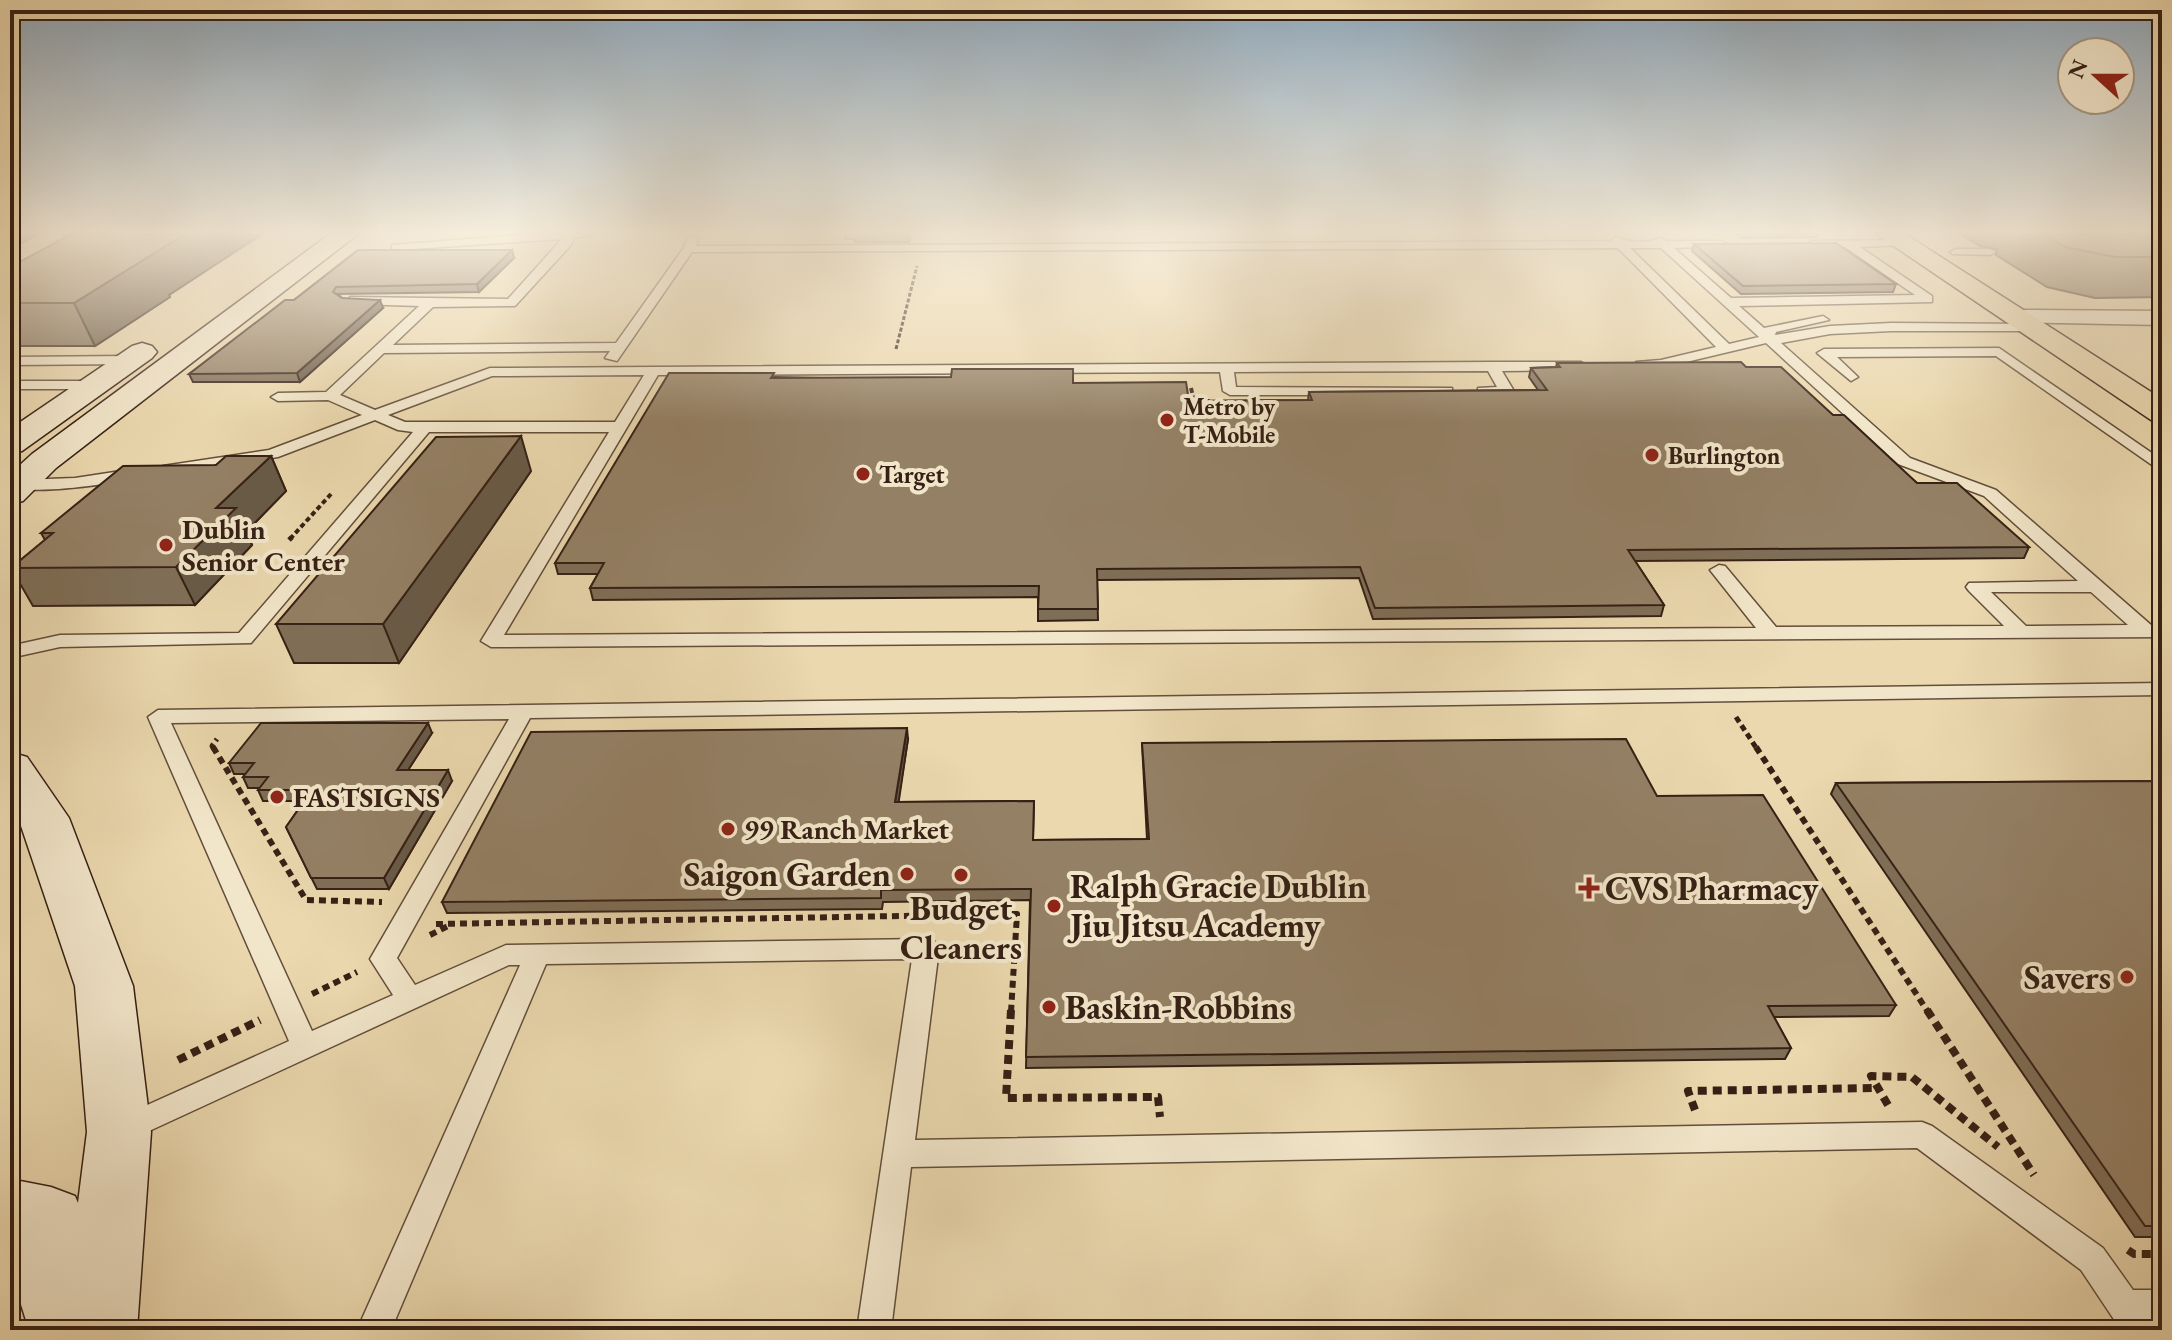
<svg xmlns="http://www.w3.org/2000/svg" width="2172" height="1340" font-family="'EB Garamond',serif">
<rect width="100%" height="100%" fill="#ebd8ae"/>
<filter id="stains"><feTurbulence type="fractalNoise" baseFrequency=".0025" numOctaves="4"/><feColorMatrix values="0 0 0 0 .2 0 0 0 0 .09 0 0 0 0 .02 0 0 0 .5 -.17"/></filter>
<radialGradient id="worn" r=".72"><stop offset=".6" stop-color="#630" stop-opacity="0"/><stop offset="1" stop-color="#630" stop-opacity=".3"/></radialGradient>
<g fill="none" stroke-linecap="round" stroke-linejoin="round">
<g stroke="#634e3b" stroke-width="3">
<g id="lane">
<path d="M533,234H596L574,238L570,246L515,306L433,307L393,345L616,343L683,249L688,237L692,236L698,239L696,246L1611,241L1616,237C1628,242 1648,244 1660,238L1666,241H1721L1727,244L1725,246L1674,248L1731,298L1915,295L1845,247H1813L1807,244L1813,241L1901,240L1905,241V245L1860,247L1932,296V302L1739,306L1764,328L1823,316L1829,320L1776,332L1775,335L1830,326L1891,323L2035,324L2036,327L2030,331H1891L1830,334L1781,343L1910,458L1996,490L2151,625H2162V637L491,647L481,641L609,432H429L251,643L60,647L10,658V646L60,635L239,633L413,432L398,430L375,420L278,457L169,474L161,469L163,466L269,450L362,415L328,400L278,401L271,397L278,393L326,392L419,306L354,304L350,303V297L508,299L562,239L396,250L392,249V245ZM1618,248L1716,347L1661,360L1636,362V368H1661L1766,343L1898,464L1984,496L2078,581L1969,583L1966,587L1969,591L2004,626L1776,627L1725,566L1719,565L1710,570L1756,628L504,635L658,375L1220,372L1223,391L1230,395H1447L1452,394V388L1236,387L1234,372L1488,371L1497,387L1478,388V394L1507,395L1514,391L1502,371L1581,370L1588,366L1581,362H1492L490,368L375,410L340,395L384,353L610,351L605,358L617,361L692,252ZM1630,248H1661L1759,337L1729,344ZM644,375L615,422H405L388,415L492,376ZM1991,592H2091L2128,625L2026,626Z"/>
<path d="M1956,249H1990L1996,252L1990,255L1952,254L1950,252Z"/>
<path d="M1999,348L2162,460V472L1996,356L1837,357L1858,377L1851,381L1817,353L1824,349Z"/>
<path d="M10,357L132,356L139,360L132,364L10,365Z"/>
<path d="M10,381H95L102,385L95,389H10Z"/>
<path d="M134,469L140,471V477C118,483 25,497 11,485L19,480L75,478Z"/>
<path d="M2162,683V695L530,718L397,958L415,985L506,945L926,939L935,942L939,949L915,1140L1922,1122L1932,1126L2103,1248L2133,1290H2162V1322L2155,1323L2158,1330H2121L2081,1270L1917,1148L911,1167L891,1330H857L912,959L546,964L391,1330H357L520,965H509L134,1138L124,1142L114,1138L109,1129L114,1120L289,1041L148,717L158,710ZM509,719L370,959L393,995L312,1031L171,723Z"/>
</g>
</g>
<g stroke="#634e3b" stroke-width="3">
<path id="street" d="M2016,310L2162,311V325L2007,322L2004,317L2007,312Z"/>
</g>
<g stroke="#362015" stroke-width="3">
<g id="secondary">
<path d="M330,234H358L56,468L23,501L10,504V474L32,454Z"/>
<path d="M142,343L152,346L157,352L152,358L22,451L10,454V429L132,346Z"/>
<path d="M10,752L27,757L69,818L133,986L151,1132L137,1330H29L13,1279L15,1244L10,1243V1179L51,1187L75,1196L78,1203L87,1132L75,986L19,820L10,806Z"/>
</g>
</g>
<g stroke="#362015" stroke-width="3">
<path id="primary" d="M1876,234H1905L2162,399V423L2151,420Z"/>
</g>
<path stroke="#362015" stroke-width="3" stroke-dasharray="4 2" stroke-linecap="butt" d="M896,349L917,266"/>
<g stroke="#362015" stroke-width="4" stroke-dasharray="5 3" stroke-linecap="butt">
<path d="M1191,388L1194,401H1211"/>
<path d="M290,539L331,494"/>
</g>
<g stroke="#362015" stroke-width="5" stroke-dasharray="6 4" stroke-linecap="butt">
<path d="M289,540L292,537"/>
<path d="M1736,717L1757,749"/>
<path d="M214,749L212,746L217,739"/>
</g>
<g stroke="#362015" stroke-width="6" stroke-dasharray="7 5" stroke-linecap="butt">
<path d="M213,747L306,900L382,902"/>
<path d="M1756,747L1928,1012"/>
<path d="M436,924L1017,914L1011,1012"/>
<path d="M430,935L450,925"/>
<path d="M312,994L357,972"/>
</g>
<g stroke="#362015" stroke-width="8" stroke-dasharray="9 6" stroke-linecap="butt">
<path d="M1011,1010L1006,1098L1158,1097L1160,1117"/>
<path d="M1927,1010L2034,1175"/>
<path d="M178,1060L260,1020"/>
<path d="M1888,1105L1871,1076L1912,1077L1998,1147"/>
<path d="M1695,1110L1688,1091L1878,1088"/>
<path d="M2128,1250L2134,1254H2162"/>
</g>
<use href="#lane" fill="#f2e6ca" fill-rule="evenodd"/>
<use href="#street" fill="#f2e6ca" fill-rule="evenodd"/>
<use href="#secondary" fill="#f2e6ca" fill-rule="evenodd"/>
<use href="#primary" fill="#ebd8ae" fill-rule="evenodd"/>
</g>
<g fill="#7f6e57" stroke="#362015" stroke-width="2">
<path d="M63,234H262L169,295L170,297L95,346H10V267L67,237H64Z"/>
<path d="M844,234H911L909,242H855L854,239H845Z"/>
<path d="M1737,234H1817L1816,237L1741,238Z"/>
<path d="M1961,234H2162V297L2095,298L2047,287L1996,255L1997,249L1980,246Z"/>
<path d="M1694,244L1896,284L1893,292L1741,294L1692,251Z"/>
<path d="M358,250L514,258L479,292L338,294L342,298L383,308L300,382H193L189,374L294,300Z"/>
<path d="M1557,363L1746,367L1833,415L1917,483L2029,547L2024,558L1635,561L1664,605L1661,616L1373,619L1359,578L1097,580L1098,620L1038,621V597L593,600L590,588L598,574H558L555,563L774,377L1073,383L1189,401L1308,400L1309,392L1538,390L1529,377L1531,368L1556,367Z"/>
<path d="M271,456L286,491L246,532L252,545L195,605L33,606L11,568L45,540L41,533L216,465Z"/>
<path d="M531,471L399,663H294L276,624Z"/>
<path d="M432,733L408,770L452,781L389,889H317L286,827L304,801H263L258,790L260,788H248L243,777L245,774H234L229,763Z"/>
<path d="M908,739L898,802L1034,801L1033,840L1147,839L1142,743L1657,796L1896,1005L1889,1016L1774,1017L1791,1048L1785,1059L1026,1068L1030,900L883,902L882,909L447,913L442,902Z"/>
<path d="M2162,781V1237H2135L1831,794L1836,783Z"/>
</g>
<g fill="#685a47" stroke="#362015" stroke-width="2">
<path d="M10,234H38L10,249Z"/>
<path d="M185,234H262L169,295L170,297L95,346L74,303Z"/>
<path d="M512,250L514,258L479,292L477,284Z"/>
<path d="M380,300L383,308L300,382L297,373Z"/>
<path d="M521,436L531,471L399,663L383,624Z"/>
<path d="M271,456L286,491L246,532L252,545L195,605L176,567L216,508Z"/>
<path d="M428,723L432,733L401,781L397,770Z"/>
<path d="M907,728L908,739L897,813L895,802Z"/>
<path d="M448,770L452,781L389,889L384,878Z"/>
</g>
<g fill="#948065" stroke="#362015" stroke-width="2">
<path d="M72,234H185L74,303H10V267Z"/>
<path d="M2044,234H2142L2162,244V257H2115L2066,247Z"/>
<path d="M1836,243L1896,284L1743,286L1694,244Z"/>
<path d="M358,250H512L477,284L336,287L333,292L342,298L380,300L297,373L189,374L285,300H294Z"/>
<path d="M1741,362L1746,367H1781L1833,415H1844L1917,483H1957L2029,547L1628,550L1664,605L1375,608L1360,567L1097,569L1098,609H1038L1039,586L590,588L604,563H555L669,373H774L771,378L951,377L952,369H1073V383L1186,382L1189,401L1312,400L1309,392L1547,390L1531,368L1560,367L1557,363Z"/>
<path d="M521,436L383,624H276L436,437Z"/>
<path d="M226,456H271L216,508H236L176,567L11,568L53,533H41L123,466L216,465Z"/>
<path d="M261,723H428L397,770H448L384,878H311L286,827L312,790H258L268,777H243L254,763H229Z"/>
<path d="M907,728L895,802L1034,801L1033,840L1149,839L1142,743L1626,739L1657,796L1763,795L1896,1005L1768,1006L1791,1048L1026,1057L1031,889L881,890V898L442,902L531,732Z"/>
<path d="M2162,781V1226H2145L1836,783Z"/>
</g>
<linearGradient id="sky" x2="0" y2="1"><stop stop-color="#90a9bc"/><stop offset="0.55" stop-color="#f6eddb"/><stop offset="1" stop-color="#f6eddb" stop-opacity="0"/></linearGradient>
<rect width="2172" height="422" fill="url(#sky)"/>
<g fill="#8f2418" stroke="#f2e6ca" stroke-width="3">
<circle cx="1167" cy="420" r="8"/>
<circle cx="1652" cy="455" r="8"/>
<circle cx="863" cy="474" r="8"/>
<circle cx="166" cy="545" r="8"/>
<circle cx="277" cy="797" r="8"/>
<circle cx="728" cy="829" r="8"/>
<circle cx="907" cy="874" r="8"/>
<circle cx="961" cy="875" r="8"/>
<path d="M1585 876h8v8h8v8h-8v8h-8v-8h-8v-8h8z"/>
<circle cx="1054" cy="906" r="8"/>
<circle cx="2127" cy="977" r="8"/>
<circle cx="1049" cy="1007" r="8"/>
</g>
<g text-anchor="middle" dominant-baseline="central" stroke-width="8" stroke-linejoin="round" paint-order="stroke">
<g font-size="24" font-weight="bold" fill="#362015" stroke="#f2e6ca" text-anchor="start">
<text x="1183" y="406">Metro by<tspan x="1183" dy="28">T-Mobile</tspan></text>
<text x="1668" y="455">Burlington</text>
<text x="879" y="474">Target</text>
</g>
<g font-size="28" font-weight="bold" fill="#362015" stroke="#f2e6ca" text-anchor="start">
<text x="182" y="529">Dublin<tspan x="182" dy="32">Senior Center</tspan></text>
<text x="293" y="797">FASTSIGNS</text>
<text x="744" y="829">99 Ranch Market</text>
</g>
<g font-size="34" font-weight="bold" fill="#362015" stroke="#f2e6ca" text-anchor="start">
<text x="891" y="874" text-anchor="end">Saigon Garden</text>
<text x="1070" y="886">Ralph Gracie Dublin<tspan x="1070" dy="39">Jiu Jitsu Academy</tspan></text>
<text x="1605" y="888">CVS Pharmacy</text>
<text x="961" y="908" text-anchor="middle">Budget<tspan x="961" dy="39">Cleaners</tspan></text>
<text x="2111" y="977" text-anchor="end">Savers</text>
<text x="1065" y="1007">Baskin-Robbins</text>
</g>
</g>
<rect width="2172" height="1340" fill="none" stroke="#ebd8ae" stroke-width="40"/>
<rect x="12" y="12" width="2148" height="1316" fill="none" stroke="#362015" stroke-width="4"/>
<rect x="20" y="20" width="2132" height="1300" fill="none" stroke="#362015" stroke-width="2"/>
<g transform="translate(2096 76) rotate(291)"><circle r="38" fill="#f2e6ca" stroke="#a79782" stroke-width="2"/>
<path d="M0-6L14 30L0 20L-14 30Z" fill="#8f2418"/>
<text y="-12" font-size="22" font-weight="bold" text-anchor="middle" fill="#362015">N</text>
</g>
<rect width="100%" height="100%" filter="url(#stains)"/>
<rect width="100%" height="100%" fill="url(#worn)"/>
</svg>
